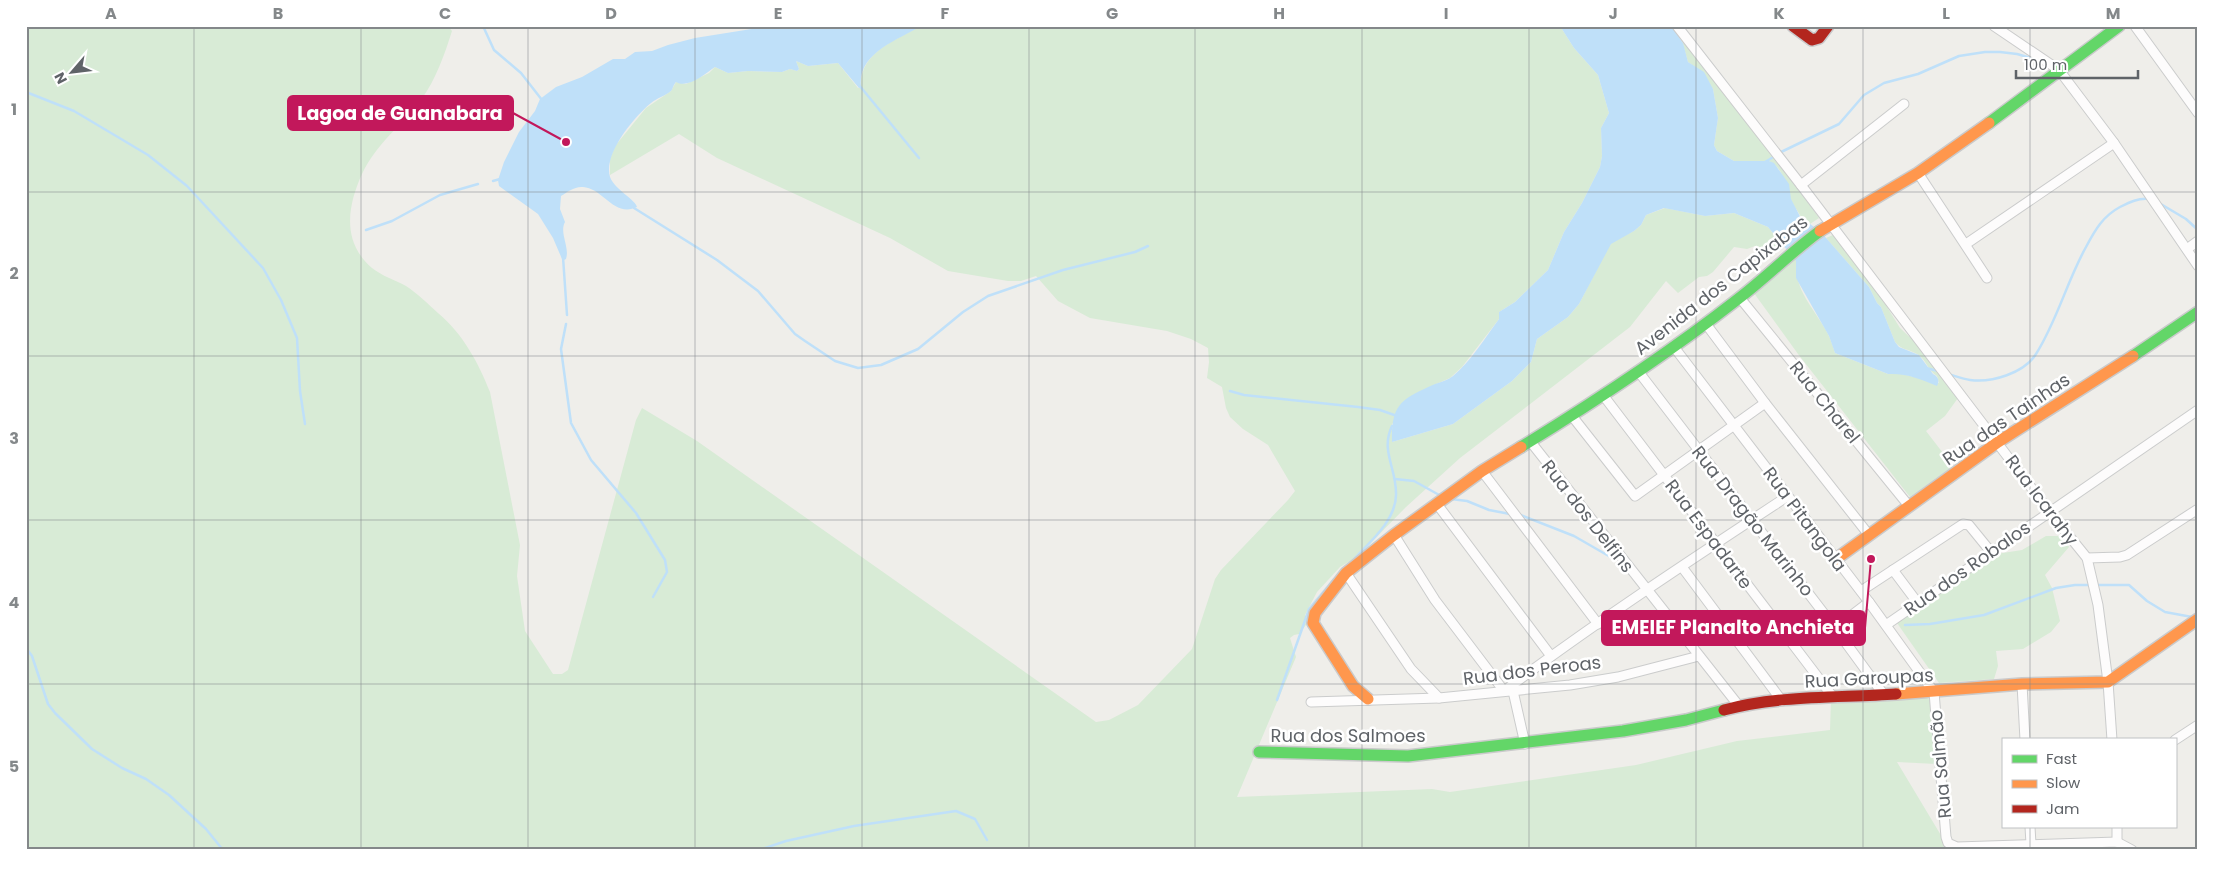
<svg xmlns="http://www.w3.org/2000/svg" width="2224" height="876" font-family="Poppins,sans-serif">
<rect width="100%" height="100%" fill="#efeeea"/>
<g fill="#d8ebd6">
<path d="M26,26H448L452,31C444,56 436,79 421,100C401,126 376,144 362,174C347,207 342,242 372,268C382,276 395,280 406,286C417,293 428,304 438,313C463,334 478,362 490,392L520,545L517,576L525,631L553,674H562L568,670L636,420L642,408L697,441L1096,722L1109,720L1138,705L1192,649L1215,579L1221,570L1288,500L1295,491L1268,445L1243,429L1230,417L1226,408L1222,387L1207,378L1209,362L1208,348L1191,339L1167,331L1090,318L1058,301L1036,276L1021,281H1008L948,271L890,238L717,158L679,134L610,175V159L615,146L646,108L671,91L676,82L686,84L709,73L715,67L728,73L748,71L782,72L790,69L797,71L799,69L796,61L808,66L838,63L858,88L861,87C859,52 896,40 921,26H1560L1574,48L1598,75L1609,113L1601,128L1602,156L1600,167L1582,203L1564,232L1548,270L1515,302L1499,312V319L1462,367L1450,378L1434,385L1392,424V442L1453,424L1512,381L1531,362L1537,339L1568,317L1579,304L1609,246L1613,241L1634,231L1641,225L1646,215L1665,208L1705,216L1734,213L1768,227L1781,243L1763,253L1755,246L1747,249L1734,247L1713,272L1707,276L1699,277L1678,293L1666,281L1630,327L1460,458L1406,507L1357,557L1340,567L1317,592L1305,615L1309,621L1299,634L1294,635L1290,638L1296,657L1237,797L1432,789L1450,792L1636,765L1737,741L1830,730L1831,699L1922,695L1930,700L1933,707L1936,764L1897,762L1945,842L1943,850H26Z"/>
<path d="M1671,26H1677L1768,144L1819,218L1810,224H1804C1802,216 1796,210 1792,202C1785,187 1785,169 1769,161H1734L1717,151L1714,145L1718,118L1713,89L1695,67L1688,62L1682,41Z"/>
<path d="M1833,235L1876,289L1900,328L1916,343L1958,398L1945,416L1926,431L1953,466L1910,497L1798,354L1751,289L1794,258L1797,261C1792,289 1817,312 1828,334C1831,340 1833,347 1835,353L1888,374L1898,373L1939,383L1937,376C1928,371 1926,359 1917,354C1909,349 1901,350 1895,342L1881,307L1877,303L1869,287L1826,238Z"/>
<path d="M2046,536H2064L2069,547L2045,575L2052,588L2060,621L2051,632L2023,649L1996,651L1998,666L1994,679L1939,683L1897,623L1996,554L2022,550Z"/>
</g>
<g fill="#bfe0f9">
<path d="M771,26H921C898,40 857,53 861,87L859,88L838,63L808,66L796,61L799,69L797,71L790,69L782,72L748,71L728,73L715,67C705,74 688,89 676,82C673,85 673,89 671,91C665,96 657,98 651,103C634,117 603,154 610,177C615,190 636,200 637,207C614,218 603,188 583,187C575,186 567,192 561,196L560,209L565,222C559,233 570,247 566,259L564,260L562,259L553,238L538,214L499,186L498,180L504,162L519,132L535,111L540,99L556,87L582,77L613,59H625L635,52L652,51L668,45L695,38Z"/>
<path d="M1560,26H1671L1683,43L1688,62L1704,72L1713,89L1718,118L1714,145L1717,151L1734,161H1769L1774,163L1789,184L1791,199L1804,224H1810L1820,231L1869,287L1877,303L1881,307L1895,342L1899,347L1919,355L1933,374C1938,376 1940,381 1937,386C1921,379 1906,373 1888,374L1835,353L1829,336L1796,278V261L1768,227L1734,213L1705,216L1664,208L1646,215L1641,225L1634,231L1611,244L1579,304L1568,317L1537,339L1531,362L1512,381L1453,424L1392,442C1391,403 1402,399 1435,384C1441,382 1448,380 1453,376C1471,361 1485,338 1499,319V312L1515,302L1548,270L1564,232L1582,203L1600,167L1602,156L1601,128L1609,113L1598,75L1574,48Z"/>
</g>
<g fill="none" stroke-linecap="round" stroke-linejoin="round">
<g stroke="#bfe0f9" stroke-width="2.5">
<path d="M483,26L494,50L521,73L542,100"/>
<path d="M859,85L919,158"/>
<path d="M26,92L74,111L148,155L187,186L263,268L281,300L297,338L300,391L305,424"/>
<path d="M1779,153L1839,124L1864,95L1884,83L1918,74L1959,56L1985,52H2000L2017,54L2031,58"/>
<path d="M1765,162L1775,156"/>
<path d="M493,181L500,179"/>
<path d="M2159,203L2186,219L2198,230"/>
<path d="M634,208L717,260L758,291L795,334L805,341L835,361L858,368L881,365L918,349L963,312L988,296L1063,270L1135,252L1148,246"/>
<path d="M366,230L392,221L440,195L478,184"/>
<path d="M563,257L567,315"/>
<path d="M566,324L561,349L571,423L591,460L636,513L665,560L667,572L653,597"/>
<path d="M1926,368L1938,371"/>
<path d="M1948,374C1955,376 1963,379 1970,380C1992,383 2024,373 2036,354C2057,321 2067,281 2086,247C2095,230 2103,216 2120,207C2130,202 2138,198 2149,199"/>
<path d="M1230,391L1244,395L1358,407L1380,410L1397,416"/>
<path d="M1395,479L1414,481L1441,496"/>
<path d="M1451,499L1467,501L1489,510L1510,514"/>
<path d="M1518,514L1574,536L1614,559"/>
<path d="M1354,559C1370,542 1396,520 1396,495C1397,469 1380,451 1392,426"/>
<path d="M1905,625L1930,624L1984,615L2056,588L2075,585H2129L2147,601L2165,612L2192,617"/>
<path d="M26,648L32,656L48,704L55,713L92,749L122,768L146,779L169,795L206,829L223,850"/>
<path d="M1277,700L1309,609L1334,579"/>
<path d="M759,850L786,841L854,826L956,811L975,819L987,840"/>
</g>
<g stroke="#cbcccc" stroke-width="11">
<g id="street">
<path d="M1677,26L1801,185L2049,511L2087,558L2098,605L2108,682L2112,740"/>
<path d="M1994,26L2059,70L2114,143L2198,266"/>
<path d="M2135,26L2198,113"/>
<path d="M1918,173L1987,278"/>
<path d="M1801,185L1904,104"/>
<path d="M1966,244L2114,143"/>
<path d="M2187,249L2198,241"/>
<path d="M1740,298L1909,506"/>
<path d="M1706,324L1765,403L1869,535"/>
<path d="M1674,347L1869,602L1934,692L1946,837L1948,843L1957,847L2117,842L2132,850"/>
<path d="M1638,371L1835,628L1884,695"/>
<path d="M1603,395L1833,697"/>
<path d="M1572,416L1635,496L1765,403"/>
<path d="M1530,441L1739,706"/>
<path d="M1482,471L1598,624"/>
<path d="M1437,504L1551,656"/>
<path d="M1394,535L1435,600L1504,691C1596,622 1692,559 1788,496"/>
<path d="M2087,558L2120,557L2127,555L2198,509"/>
<path d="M1682,567L1782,701"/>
<path d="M1893,570L1917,602"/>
<path d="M1346,573L1411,669L1439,698"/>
<path d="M1861,591L1963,524L1969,525L1991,552"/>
<path d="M1886,625L2198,410"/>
<path d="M1835,628L1869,602"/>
<path d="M2022,684L2025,740"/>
<path d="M1513,691L1525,744"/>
<path d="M1311,702L1439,698L1570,685L1618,677L1699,656"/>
<path d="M2175,740L2198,725"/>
<path d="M2030,827L2031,844"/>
<path d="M2117,827V842"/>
</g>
</g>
<g stroke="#cacacb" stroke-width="14">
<g id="fast">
<path d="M1989,123L2119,26"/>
<path d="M2133,356L2198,312"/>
<path d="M1521,447C1596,401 1669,353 1738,299C1767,277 1791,252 1820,231"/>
<path d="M1259,752L1408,756L1623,731L1686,720L1724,710"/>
</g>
</g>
<g stroke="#cacacb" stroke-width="14">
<g id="slow">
<path d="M1820,231L1918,173L1989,123"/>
<path d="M1836,559L1998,442L2133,356"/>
<path d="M1896,694L2022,684L2108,682L2198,619"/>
<path d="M1368,699L1353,686L1313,623L1315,613L1346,573L1394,535L1482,471L1521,447"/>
</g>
</g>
<g stroke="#cacacb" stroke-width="14">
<g id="jam">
<path d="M1793,26L1812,40L1819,38L1828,26"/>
<path d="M1724,710C1779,695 1839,698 1896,694"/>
</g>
</g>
<use href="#street" stroke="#fdfcfc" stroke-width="9"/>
<use href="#fast" stroke="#63d668" stroke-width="11"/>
<use href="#slow" stroke="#ff974d" stroke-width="11"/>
<use href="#jam" stroke="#b3261e" stroke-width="11"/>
</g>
<path fill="none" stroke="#84888a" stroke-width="1" stroke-opacity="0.55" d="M194,26V850M361,26V850M528,26V850M695,26V850M862,26V850M1029,26V850M1195,26V850M1362,26V850M1529,26V850M1696,26V850M1863,26V850M2030,26V740M26,192H2198M26,356H2198M26,520H2198M26,684H2198M2030,827V850"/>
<g text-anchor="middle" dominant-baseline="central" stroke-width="5" stroke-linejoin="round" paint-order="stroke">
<g font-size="18" fill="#5f6368" stroke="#fff">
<text transform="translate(1721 285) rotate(-38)">Avenida dos Capixabas</text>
<text transform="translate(1825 402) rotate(51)">Rua Charel</text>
<text transform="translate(2006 419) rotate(-34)">Rua das Tainhas</text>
<text transform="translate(2042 500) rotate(53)">Rua Icarahy</text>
<text transform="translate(1588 516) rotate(52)">Rua dos Delfins</text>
<text transform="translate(1805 519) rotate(53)">Rua Pitangola</text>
<text transform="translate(1753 521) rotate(52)">Rua Dragão Marinho</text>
<text transform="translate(1709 534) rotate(53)">Rua Espadarte</text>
<text transform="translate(1967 568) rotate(-35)">Rua dos Robalos</text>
<text transform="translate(1532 670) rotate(-7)">Rua dos Peroas</text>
<text transform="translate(1869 678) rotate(-3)">Rua Garoupas</text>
<text x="1348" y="735">Rua dos Salmoes</text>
<text transform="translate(1940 764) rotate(-95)">Rua Salmão</text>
</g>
</g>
<path fill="none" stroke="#c2185b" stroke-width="2" d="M566 142L513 113M1871 559L1865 628"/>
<g fill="#c2185b" stroke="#fff" stroke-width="2">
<circle cx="566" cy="142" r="5"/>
<circle cx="1871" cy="559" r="5"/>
</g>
<g fill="#c2185b" stroke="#c2185b" stroke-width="2">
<rect x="288" y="96" width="225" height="34" rx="5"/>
<rect x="1602" y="611" width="263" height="34" rx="5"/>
</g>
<g font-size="19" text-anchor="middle" font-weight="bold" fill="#fff">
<text x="400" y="120">Lagoa de Guanabara</text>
<text x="1733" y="634">EMEIEF Planalto Anchieta</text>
</g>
<rect width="2224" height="876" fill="none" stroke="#ffffff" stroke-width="55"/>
<rect x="2002" y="738" width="175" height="90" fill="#ffffff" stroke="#bfc1c3"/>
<rect x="2012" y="755" width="25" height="8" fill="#63d668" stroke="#bfc1c3"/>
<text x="2046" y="764" font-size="15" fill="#5f6368">Fast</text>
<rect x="2012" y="780" width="25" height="8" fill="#ff974d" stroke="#bfc1c3"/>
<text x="2046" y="788" font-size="15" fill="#5f6368">Slow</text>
<rect x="2012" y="805" width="25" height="8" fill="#b3261e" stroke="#bfc1c3"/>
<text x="2046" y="814" font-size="15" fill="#5f6368">Jam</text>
<g transform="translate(72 72) rotate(242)" stroke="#ffffff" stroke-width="4" paint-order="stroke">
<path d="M0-4L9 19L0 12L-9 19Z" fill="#5f6368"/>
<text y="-8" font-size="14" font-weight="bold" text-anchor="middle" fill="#5f6368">N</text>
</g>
<path d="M2016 70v8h122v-8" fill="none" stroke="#5f6368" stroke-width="2.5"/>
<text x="2024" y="70" font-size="15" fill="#5f6368" stroke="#ffffff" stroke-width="4" paint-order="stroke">100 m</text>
<rect x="28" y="28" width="2168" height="820" fill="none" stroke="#84888a" stroke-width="2"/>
<g font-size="16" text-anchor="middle" font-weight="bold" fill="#84888a">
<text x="111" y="19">A</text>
<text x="278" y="19">B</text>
<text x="445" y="19">C</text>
<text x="611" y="19">D</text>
<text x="778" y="19">E</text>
<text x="945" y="19">F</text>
<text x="1112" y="19">G</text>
<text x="1279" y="19">H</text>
<text x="1446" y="19">I</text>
<text x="1613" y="19">J</text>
<text x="1779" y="19">K</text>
<text x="1946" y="19">L</text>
<text x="2113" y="19">M</text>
<text x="14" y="115">1</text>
<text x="14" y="279">2</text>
<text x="14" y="444">3</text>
<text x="14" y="608">4</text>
<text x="14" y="772">5</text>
</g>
</svg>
